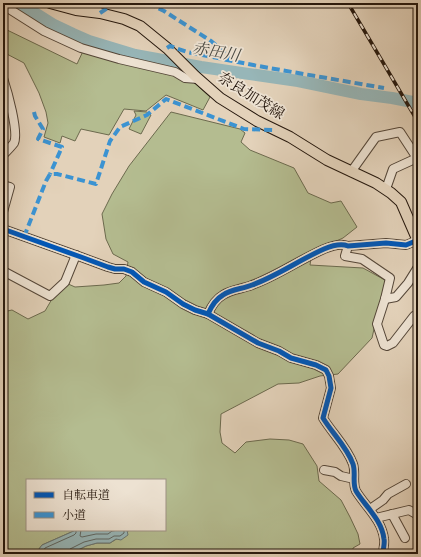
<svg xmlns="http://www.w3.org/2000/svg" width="421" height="557" font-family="'IM FELL DW Pica','Noto Serif JP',serif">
<rect width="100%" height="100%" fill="#e3d2ba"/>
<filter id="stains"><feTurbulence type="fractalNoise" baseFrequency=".005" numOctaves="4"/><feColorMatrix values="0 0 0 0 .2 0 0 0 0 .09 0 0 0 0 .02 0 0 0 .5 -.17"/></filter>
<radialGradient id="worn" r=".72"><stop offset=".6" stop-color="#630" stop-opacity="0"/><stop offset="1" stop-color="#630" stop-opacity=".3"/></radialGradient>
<g fill="#b4bc90" stroke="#6c6a4e">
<path d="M3,28L77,64L84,49L184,73L210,97L203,110L166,95L146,111L124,109L109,135L81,129L75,141L62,136L60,143L44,137L48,123L46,112L39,93L24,63L3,52Z"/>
<path d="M134,111L147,112L151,115L141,134L129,129L136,115Z"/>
<path d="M171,112L240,129L245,133L241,142L250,150L294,168L308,193L331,203L341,201L357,227L343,238L312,252L310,265L363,268L385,280L382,302L374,325V329L372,338L338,374L330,375L291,357L195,308L127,268L128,262L113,254L106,239L102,214L112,194L129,166Z"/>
<path d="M126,271L327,375L320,376L299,383L278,384L221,414L220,432L222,443L235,453L246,442L270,439L289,440L303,444L317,466L319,481L341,500L350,517L358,534L360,544L353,548V554H70L86,546L97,543H110L128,532L127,530H165V480H27V530H76L42,545L39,549L40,554H3V312L12,310L28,319L45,311L52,299L66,283L75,287L104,285L119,283L126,276Z"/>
</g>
<path fill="#97b6b8" stroke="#697674" d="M76,530H127L128,535L121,540L116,539L110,543H97L86,546L70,554H40L39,549L42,545Z"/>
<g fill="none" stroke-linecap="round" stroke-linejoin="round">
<g stroke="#5e6662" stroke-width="1">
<path d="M81,530L80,536L82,537L96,534H108L112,531L119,530"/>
<path d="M44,554V550L45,548L74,535L76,533V530"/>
<path d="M68,554V551L70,549L84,542L96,539H109L114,536H120L124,533V530"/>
</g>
<path stroke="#97b6b8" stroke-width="12" d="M19,3L54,25L73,34L89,41L135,55L201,67L298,81L361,94L392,98L418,103"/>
<g stroke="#544638" stroke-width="10">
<g id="minor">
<path d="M3,5L44,31L81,48L119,59L175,72L185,78L198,79"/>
<path d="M3,78C7,90 19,132 14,143C11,147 6,152 3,155"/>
<path d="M351,172L376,137L400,132L417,158L393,169L386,189"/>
<path d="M3,185L10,187L3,212"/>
<path d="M3,229L81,257L108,267L115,269H124L132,272L144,282L166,292L183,304L195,310L208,314L258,343L279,351L291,358L316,365L326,370L329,376L331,388L323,418C332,433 347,447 353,464C356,473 352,483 356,491C365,506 382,520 384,539C385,543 383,549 383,554"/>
<path d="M348,246L345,256L362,259L390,278L385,299L377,324L384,345L387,346L393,343L414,316"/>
<path d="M3,271L50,296L65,282L76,255"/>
<path d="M385,299L396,297L408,283L418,267"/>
<path d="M208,314C211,307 216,299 223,295C231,289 243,289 252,285C277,276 299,260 324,249C331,246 341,243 348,246L386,243L406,245L418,240"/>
<path d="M324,470L335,472L341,476L354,479"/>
<path d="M370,509L383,500L388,494L406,484"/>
<path d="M392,514L405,538"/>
<path d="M376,518L409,510L416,514"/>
</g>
</g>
<g stroke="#25170d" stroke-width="12">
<path id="major" d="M50,3L76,10L100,13L124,19L140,26L167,48L195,76L220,98L257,121L290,137L327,160L376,183L391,193L401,202L418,241"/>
</g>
<use href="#minor" stroke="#ede2d2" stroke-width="8"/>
<use href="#major" stroke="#e3d2ba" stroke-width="10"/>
<g stroke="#25170d" stroke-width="3.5">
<path id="rail" d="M348,3L418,122"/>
</g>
<use href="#rail" stroke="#ede2d2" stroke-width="2" stroke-dasharray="6" stroke-linecap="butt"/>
<g stroke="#3b93d2" stroke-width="4" stroke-dasharray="8 4" stroke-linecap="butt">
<path d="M148,3L164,11L211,41L223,51L230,60"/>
<path d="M100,13L115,3"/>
<path d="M167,48L170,46L187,52L258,66L384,88"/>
<path d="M34,112L35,116L43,129L38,139L62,147L50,174"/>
<path d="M24,237L46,181L50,174H57L96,184L110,141L120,127L147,115L166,99L244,129L274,130"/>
</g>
<g stroke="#ede2d2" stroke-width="8">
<g id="cycleway">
<path d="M3,229L81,257L108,267L115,269H124L132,272L144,282L166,292L183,304L195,310L208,314L258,343L279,351L291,358L316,365L326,370L329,376L331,388L323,418C332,433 347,447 353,464C356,473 352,483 356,491C365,506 382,520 384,539C385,543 383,549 383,554"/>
<path d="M208,314C211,307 216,299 223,295C231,289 243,289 252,285C277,276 299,260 324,249C331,246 341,243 348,246L386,243L406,245L418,240"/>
</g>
</g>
<use href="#cycleway" stroke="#0057b8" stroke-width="5"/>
</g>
<g text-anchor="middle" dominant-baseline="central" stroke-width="3.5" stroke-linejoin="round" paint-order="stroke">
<g font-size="15" fill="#25170d" stroke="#ede2d2">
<text transform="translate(251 96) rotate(32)">奈良加茂線</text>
</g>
<g font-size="16" font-style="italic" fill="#474740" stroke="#ede2d2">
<text transform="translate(216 52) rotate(10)">赤田川</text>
</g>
</g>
<rect width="421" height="557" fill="none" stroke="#e3d2ba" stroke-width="16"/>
<rect x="4" y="4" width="413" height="549" fill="none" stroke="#25170d" stroke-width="2"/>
<rect x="8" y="8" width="405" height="541" fill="none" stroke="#25170d"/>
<rect x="26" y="479" width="140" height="52" fill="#ede2d2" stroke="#9d9183"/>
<rect x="34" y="492" width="20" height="6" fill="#0057b8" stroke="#9d9183"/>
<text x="62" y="499" font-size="12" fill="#25170d">自転車道</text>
<rect x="34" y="512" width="20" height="6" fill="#3b93d2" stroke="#9d9183"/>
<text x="62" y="519" font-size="12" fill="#25170d">小道</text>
<rect width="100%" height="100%" filter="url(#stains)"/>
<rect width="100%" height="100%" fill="url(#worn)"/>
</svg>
